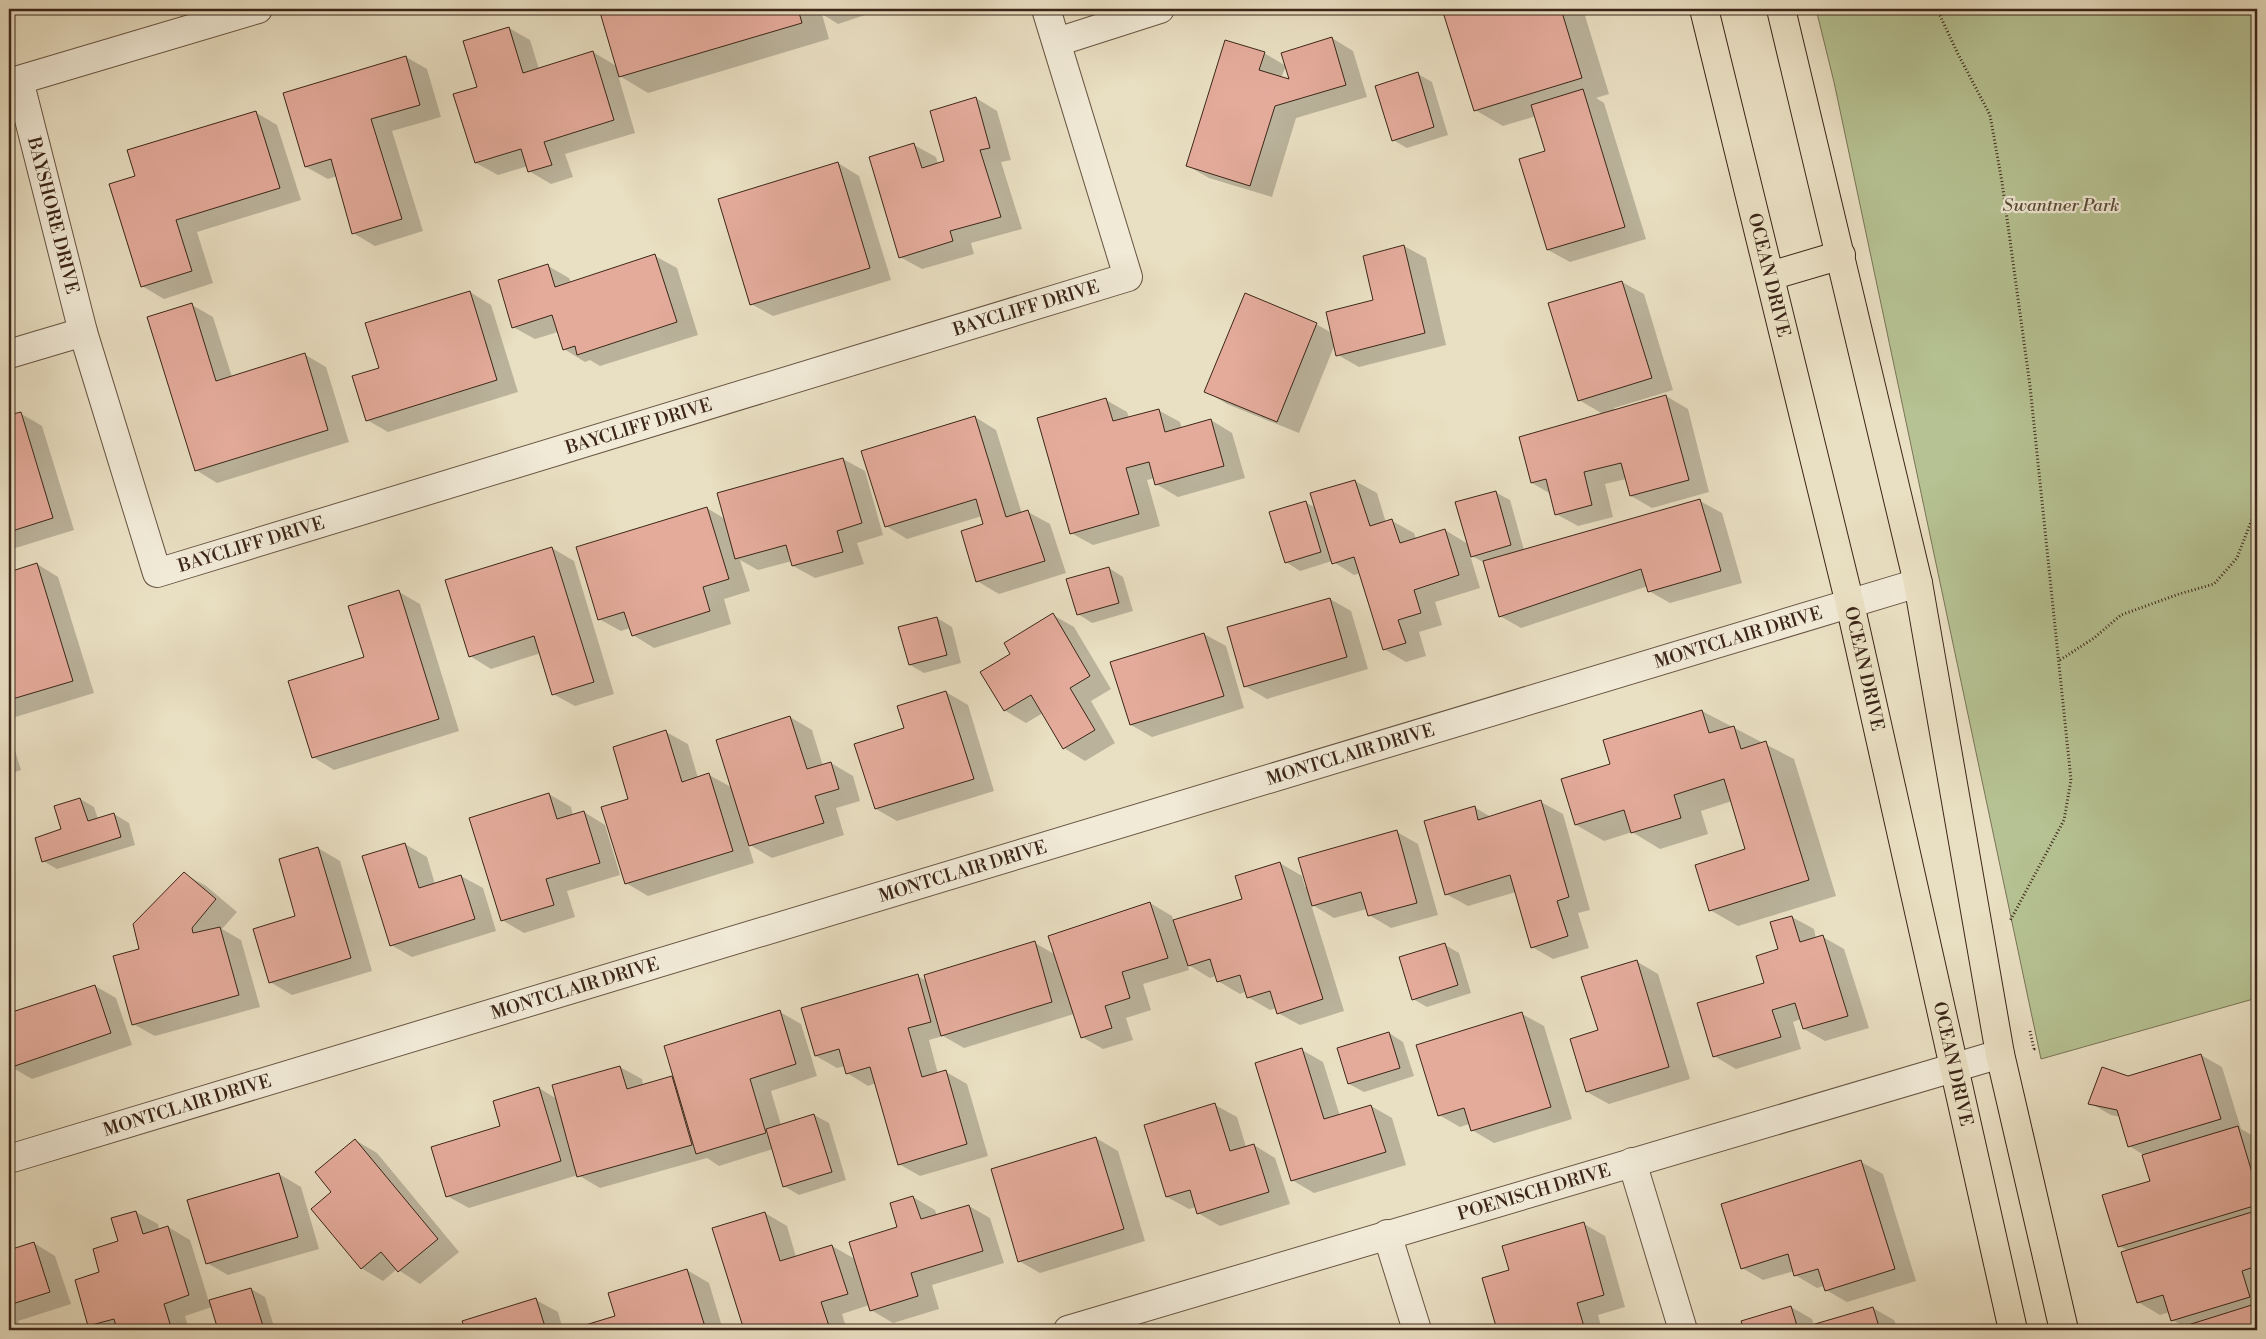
<svg xmlns="http://www.w3.org/2000/svg" width="2266" height="1339" font-family="'Libre Bodoni',serif">
<rect width="100%" height="100%" fill="#e9dfc2"/>
<filter id="stains"><feTurbulence type="fractalNoise" baseFrequency=".004" numOctaves="4"/><feColorMatrix values="0 0 0 0 .2 0 0 0 0 .09 0 0 0 0 .02 0 0 0 .5 -.17"/></filter>
<radialGradient id="worn" r=".72"><stop offset=".6" stop-color="#630" stop-opacity="0"/><stop offset="1" stop-color="#630" stop-opacity=".3"/></radialGradient>
<path fill="#b6c293" stroke="#797456" d="M1816,9H2257V998L2041,1059L1834,82Z"/>
<g fill="#0003" fill-rule="evenodd">
<path d="M600,9H883L838,24L822,14L829,39L648,93L618,75L635,133L565,154L573,177L551,184L529,171L528,166L498,175L476,163L478,88L509,28L530,40L539,69L593,52L618,67Z"/>
<path d="M1444,9H1583L1609,94L1596,98L1604,103L1646,239L1570,262L1548,250L1521,160L1547,152L1536,116L1503,126L1475,110Z"/>
<path d="M1332,38L1353,51L1367,97L1296,118L1272,197L1209,178L1188,166L1264,53L1286,66L1281,78L1291,81Z"/>
<path d="M406,57L427,69L441,117L392,131L423,231L375,246L353,233L337,176L328,179L306,167Z"/>
<path d="M1418,74L1432,82L1448,135L1407,148L1393,140Z"/>
<path d="M976,98L997,111L1011,160L1001,162L1022,229L971,243L974,254L922,269L900,257L914,145L936,157L938,165L946,162Z"/>
<path d="M255,112L277,125L301,200L197,232L213,283L164,299L142,286L136,177Z"/>
<path d="M838,163L859,176L891,280L773,316L751,304Z"/>
<path d="M1404,246L1426,258L1446,345L1359,367L1338,355L1335,344L1299,433L1227,404L1205,391L1316,324L1332,333L1374,301Z"/>
<path d="M655,256L677,268L698,335L600,366L590,360L585,362L564,349L558,332L535,339L513,327L548,266L569,278L571,283Z"/>
<path d="M1622,282L1644,294L1673,390L1614,408L1615,411L1666,396L1688,409L1709,492L1652,508L1631,496L1626,479L1605,484L1613,517L1578,526L1556,514L1551,494L1532,483L1603,414L1579,400Z"/>
<path d="M470,292L491,305L518,392L388,432L367,420L380,369Z"/>
<path d="M192,305L213,317L232,377L304,354L326,367L349,442L217,483L196,470Z"/>
<path d="M1106,400L1127,412L1129,418L1158,410L1180,422L1182,429L1211,420L1232,433L1245,478L1178,497L1156,484L1155,478L1147,480L1160,526L1093,545L1071,533Z"/>
<path d="M20,413L42,426L74,530L9,550V417Z"/>
<path d="M975,417L996,430L1022,514L1028,512L1050,524L1066,573L999,594L977,581L985,525L982,516L907,539L886,526Z"/>
<path d="M843,459L865,471L883,535L857,543L864,564L815,578L793,566L792,561L758,570L740,560L750,591L724,599L731,624L654,648L633,635L630,628L621,631L599,619L707,508L725,519Z"/>
<path d="M1355,481L1377,493L1386,523L1392,521L1414,533L1416,539L1445,530L1468,544L1495,492L1510,500L1524,550L1700,501L1722,513L1742,583L1670,603L1649,591L1648,586L1521,628L1500,616L1485,563L1470,555L1480,588L1435,602L1442,625L1419,632L1426,656L1406,662L1384,649L1361,573L1354,575L1332,561L1300,571L1286,562L1305,502L1316,508Z"/>
<path d="M552,548L574,561L614,694L575,706L553,694L541,653L491,669L470,656Z"/>
<path d="M37,564L58,577L94,693L12,718L9,716V573Z"/>
<path d="M1109,568L1123,577L1133,611L1092,623L1078,614Z"/>
<path d="M399,592L420,604L459,731L334,770L313,757Z"/>
<path d="M1330,599L1351,611L1368,669L1267,699L1245,686Z"/>
<path d="M1053,615L1074,627L1111,689L1091,701L1115,743L1085,761L1064,748L1043,713L1026,723L1004,710L1011,654Z"/>
<path d="M937,618L952,627L961,663L924,673L910,665Z"/>
<path d="M1204,634L1226,646L1244,708L1152,737L1131,725Z"/>
<path d="M946,692L968,705L994,791L897,821L876,809L905,729Z"/>
<path d="M1702,711L1794,759L1836,896L1738,926L1710,910L1747,850L1732,801L1701,811L1708,834L1660,849L1632,832L1604,841L1576,825L1612,765Z"/>
<path d="M790,717L812,730L823,766L831,763L853,776L860,801L836,808L844,835L772,858L748,844L754,863L648,896L626,883L630,799L666,732L688,744L698,778L709,775L733,788Z"/>
<path d="M9,731L21,770L9,774Z"/>
<path d="M549,794L571,807L573,816L584,812L605,825L620,875L567,891L575,917L524,933L502,920Z"/>
<path d="M80,799L94,807L98,819L114,814L129,823L135,845L57,869L43,861Z"/>
<path d="M1541,802L1563,814L1590,910L1578,913L1589,948L1553,959L1532,947L1516,892L1468,906L1446,894L1474,807L1491,817Z"/>
<path d="M1397,832L1418,844L1438,915L1391,928L1369,915L1367,909L1334,918L1311,904L1344,1011L1300,1025L1278,1013L1277,1008L1270,1010L1248,997L1247,991L1240,994L1218,981L1216,976L1210,978L1187,964L1189,970L1143,984L1151,1010L1126,1018L1133,1040L1103,1049L1082,1037L1074,1014L964,1048L943,1036L929,1040L938,1074L946,1072L967,1084L988,1156L920,1176L899,1164L876,1083L868,1086L847,1073L845,1066L837,1068L816,1056L917,976L927,981L1035,943L1056,955L1150,903L1172,916L1174,922L1243,900L1280,863L1302,876L1305,887H1308Z"/>
<path d="M405,844L427,857L435,884L461,876L483,888L496,931L412,957L391,945Z"/>
<path d="M318,848L340,861L372,971L292,995L270,982L296,917Z"/>
<path d="M184,874L206,886L237,912L222,929L241,940L260,1007L155,1036L133,1024L141,950Z"/>
<path d="M1792,917L1814,929L1816,939L1823,937L1844,949L1869,1028L1825,1041L1804,1029L1801,1019L1793,1022L1801,1049L1736,1069L1714,1056L1766,983Z"/>
<path d="M1445,945L1459,953L1471,993L1427,1007L1413,999Z"/>
<path d="M1636,961L1658,974L1690,1079L1609,1104L1587,1092L1599,1031Z"/>
<path d="M95,986L116,998L132,1045L32,1079L11,1067L9,1015Z"/>
<path d="M780,1012L801,1024L817,1076L771,1091L781,1125L814,1115L829,1123L846,1180L799,1195L784,1186L773,1149L719,1166L707,1158L600,1188L578,1175L469,1208L447,1196L502,1127L539,1088L557,1099L620,1067L642,1079L643,1085L674,1077ZM761,1128L768,1132V1135L760,1130Z"/>
<path d="M1522,1014L1544,1026L1572,1119L1494,1143L1472,1130L1469,1124L1460,1127L1439,1115Z"/>
<path d="M1389,1033L1403,1042L1414,1076L1364,1092L1349,1084Z"/>
<path d="M1302,1050L1323,1062L1340,1116L1371,1106L1392,1118L1406,1165L1314,1193L1292,1180Z"/>
<path d="M2201,1055L2222,1067L2241,1129L2257,1138V1330H2177L2186,1327L2172,1320L2170,1312L2160,1315L2138,1302L2129,1251L2119,1246L2152,1181L2144,1155L2129,1146L2121,1117L2111,1115L2090,1103L2128,1077Z"/>
<path d="M1215,1105L1237,1117L1246,1147L1254,1145L1275,1158L1290,1204L1220,1226L1198,1213L1196,1207L1189,1209L1167,1197Z"/>
<path d="M1096,1138L1118,1151L1145,1241L1040,1273L1019,1261Z"/>
<path d="M355,1140L377,1153L459,1252L420,1284L397,1269L383,1281L361,1268L333,1193Z"/>
<path d="M1861,1162L1883,1174L1916,1281L1847,1302L1826,1290L1824,1286L1817,1288L1795,1275L1794,1271L1763,1280L1742,1268Z"/>
<path d="M279,1174L301,1187L319,1249L228,1275L207,1263Z"/>
<path d="M913,1197L935,1210L937,1216L969,1206L990,1218L1004,1263L932,1285L939,1309L893,1323L871,1310L869,1305L842,1314L847,1330H745L714,1229L765,1213L787,1226L796,1257L832,1246L855,1259L898,1228Z"/>
<path d="M136,1212L158,1224L159,1230L168,1227L190,1240L209,1302L251,1289L265,1297L275,1330H219L212,1307L185,1316L189,1330H98L89,1325L101,1273Z"/>
<path d="M1584,1224L1605,1236L1625,1307L1598,1315L1602,1330H1498L1484,1278L1511,1270Z"/>
<path d="M34,1243L55,1256L71,1304L18,1321L21,1330H9V1251Z"/>
<path d="M687,1270L709,1283L723,1330H573L616,1317Z"/>
<path d="M536,1300L558,1312L563,1330H466L464,1321Z"/>
<path d="M1791,1307L1812,1319L1814,1326L1873,1308L1894,1320L1898,1330H1745L1742,1322Z"/>
</g>
<g fill="#e4ab9b" stroke="#3c2618">
<path d="M599,9H798L802,23L619,77Z"/>
<path d="M1442,9H1561L1582,78L1474,111Z"/>
<path d="M509,27L523,73L593,51L614,120L544,142L552,165L528,172L521,149L475,163L453,94L477,87L463,41Z"/>
<path d="M1332,37L1346,85L1275,106L1250,186L1186,166L1225,40L1265,52L1259,70L1289,79L1281,53Z"/>
<path d="M406,56L420,105L371,119L402,219L352,234L331,159L305,167L283,93Z"/>
<path d="M1418,72L1434,127L1392,141L1375,86Z"/>
<path d="M1583,89L1625,227L1547,250L1519,159L1545,151L1531,105Z"/>
<path d="M976,97L990,148L980,150L1001,217L950,231L953,241L899,258L869,157L914,143L922,168L944,161L930,111Z"/>
<path d="M256,111L280,188L176,220L192,271L141,287L109,184L135,176L127,150Z"/>
<path d="M838,162L870,268L750,305L718,199Z"/>
<path d="M1404,245L1425,333L1336,356L1326,312L1373,300L1363,256Z"/>
<path d="M655,254L677,322L577,355L575,346L563,350L552,315L512,328L498,280L548,264L555,287Z"/>
<path d="M1622,281L1652,378L1578,401L1548,303Z"/>
<path d="M470,291L497,380L366,421L352,376L379,368L365,323Z"/>
<path d="M1245,293L1317,323L1277,422L1204,392Z"/>
<path d="M192,303L216,381L305,353L328,430L195,471L147,317Z"/>
<path d="M1666,395L1689,480L1630,496L1621,463L1584,472L1592,505L1555,515L1546,479L1531,483L1519,437Z"/>
<path d="M1106,398L1113,421L1159,409L1165,432L1211,419L1224,466L1155,485L1149,462L1126,468L1139,514L1070,534L1037,418Z"/>
<path d="M21,412L53,518L9,532V415Z"/>
<path d="M975,416L1006,517L1028,510L1045,561L976,582L961,531L983,524L976,499L885,527L861,451Z"/>
<path d="M843,458L862,523L837,531L843,552L792,566L786,545L735,559L717,493Z"/>
<path d="M1355,480L1370,526L1392,519L1400,543L1445,529L1459,575L1414,590L1421,613L1398,620L1406,643L1383,650L1354,557L1332,564L1310,493Z"/>
<path d="M1496,491L1511,545L1471,557L1455,502Z"/>
<path d="M1700,499L1721,571L1648,592L1641,569L1499,617L1483,561Z"/>
<path d="M1306,501L1321,552L1285,563L1269,512Z"/>
<path d="M707,507L729,579L703,587L710,611L632,636L624,612L598,620L576,547Z"/>
<path d="M552,547L594,682L552,695L534,636L469,657L445,580Z"/>
<path d="M37,563L73,681L9,700V572Z"/>
<path d="M1109,567L1119,603L1077,615L1066,579Z"/>
<path d="M399,590L439,719L312,758L288,681L364,657L348,606Z"/>
<path d="M1330,598L1347,657L1244,687L1227,627Z"/>
<path d="M1053,613L1090,676L1070,688L1095,730L1063,749L1031,695L1004,711L980,672L1010,654L1004,643Z"/>
<path d="M937,617L947,655L909,665L898,627Z"/>
<path d="M1204,633L1224,696L1130,725L1110,662Z"/>
<path d="M946,691L974,779L875,809L854,744L904,728L897,706Z"/>
<path d="M1702,710L1709,733L1734,726L1741,749L1766,741L1809,880L1709,911L1695,865L1745,849L1724,779L1674,795L1681,818L1631,833L1624,810L1575,825L1561,779L1610,764L1603,740Z"/>
<path d="M790,716L807,769L831,762L839,789L815,796L824,823L749,846L716,740Z"/>
<path d="M666,730L682,782L709,773L733,851L625,884L601,807L628,799L613,747Z"/>
<path d="M549,793L557,819L584,811L600,863L546,879L554,905L501,921L469,818Z"/>
<path d="M80,798L88,821L114,813L121,837L42,862L35,838L61,829L54,806Z"/>
<path d="M1541,800L1569,897L1557,901L1568,936L1531,948L1510,875L1445,895L1424,821L1475,806L1478,820Z"/>
<path d="M1397,830L1417,903L1368,916L1361,892L1312,906L1298,858Z"/>
<path d="M405,843L419,888L461,875L475,919L390,946L362,856Z"/>
<path d="M318,847L351,958L269,983L253,929L295,916L279,859Z"/>
<path d="M1280,862L1323,999L1277,1014L1270,991L1247,998L1240,975L1217,982L1210,959L1188,966L1173,920L1242,899L1235,876Z"/>
<path d="M184,872L216,899L192,928L193,933L220,927L239,995L132,1025L113,956L139,949L133,924Z"/>
<path d="M1150,902L1168,958L1122,972L1130,998L1105,1006L1112,1028L1081,1038L1048,936Z"/>
<path d="M1792,916L1800,942L1823,935L1848,1016L1803,1029L1795,1003L1772,1010L1781,1037L1713,1057L1697,1003L1764,983L1756,956L1778,949L1770,922Z"/>
<path d="M1035,941L1052,1002L941,1036L924,975Z"/>
<path d="M1445,943L1458,985L1412,1000L1399,957Z"/>
<path d="M1637,960L1669,1067L1586,1092L1570,1039L1598,1030L1581,977Z"/>
<path d="M918,974L931,1022L908,1028L922,1077L946,1070L967,1144L898,1165L870,1067L846,1074L839,1049L815,1056L801,1008Z"/>
<path d="M95,985L111,1033L9,1068V1013Z"/>
<path d="M780,1010L796,1064L750,1079L766,1133L696,1154L664,1046Z"/>
<path d="M1522,1012L1551,1107L1471,1131L1464,1108L1438,1116L1416,1045Z"/>
<path d="M1389,1032L1400,1068L1348,1084L1337,1048Z"/>
<path d="M1302,1048L1324,1119L1371,1105L1386,1152L1291,1181L1255,1063Z"/>
<path d="M2201,1054L2221,1119L2128,1147L2117,1110L2088,1104L2102,1067L2128,1076Z"/>
<path d="M620,1066L627,1089L672,1076L692,1145L577,1177L552,1085Z"/>
<path d="M539,1087L561,1161L446,1197L431,1147L500,1126L493,1101Z"/>
<path d="M1215,1103L1230,1151L1254,1144L1269,1192L1197,1214L1190,1190L1166,1197L1144,1125Z"/>
<path d="M814,1114L832,1172L783,1187L766,1129Z"/>
<path d="M2238,1126L2257,1189V1205L2118,1247L2102,1195L2150,1181L2142,1155Z"/>
<path d="M1096,1137L1124,1229L1018,1262L991,1169Z"/>
<path d="M355,1139L438,1239L398,1272L381,1252L361,1269L311,1209L331,1192L315,1172Z"/>
<path d="M1861,1160L1895,1269L1825,1291L1818,1269L1794,1276L1788,1254L1741,1269L1721,1204Z"/>
<path d="M279,1173L298,1237L206,1264L187,1200Z"/>
<path d="M913,1196L921,1219L969,1205L983,1251L911,1273L918,1296L870,1311L849,1242L897,1227L890,1203Z"/>
<path d="M136,1211L143,1234L168,1226L189,1295L164,1304L171,1327L159,1330H117L114,1319L88,1326L75,1280L99,1272L93,1249L118,1241L111,1218Z"/>
<path d="M765,1212L780,1261L832,1245L848,1294L821,1302L829,1326L815,1330H744L712,1228Z"/>
<path d="M2252,1212L2257,1228V1266L2242,1271L2250,1297L2171,1321L2163,1295L2137,1303L2121,1252Z"/>
<path d="M1584,1222L1604,1295L1577,1303L1585,1330H1497L1482,1278L1509,1270L1502,1246Z"/>
<path d="M34,1242L50,1292L9,1305V1250Z"/>
<path d="M687,1269L706,1330H569L615,1316L608,1293Z"/>
<path d="M251,1288L264,1329L218,1330L209,1300Z"/>
<path d="M536,1298L546,1330H465L462,1321Z"/>
<path d="M2255,1304L2257,1330H2172Z"/>
<path d="M1791,1306L1798,1329L1873,1307L1880,1330H1744L1741,1321Z"/>
<path d="M1359,1326L1361,1330H1346Z"/>
</g>
<g fill="none" stroke-linecap="round" stroke-linejoin="round">
<g stroke="#675442" stroke-width="30">
<g id="street">
<path id="s1" d="M258,9L19,80L83,332L157,573L1128,277L1046,9"/>
<path d="M1057,42L1160,9"/>
<path d="M9,354L83,332"/>
<path id="s2" d="M9,1159L1918,583"/>
<path d="M1632,1162L1683,1330"/>
<path d="M1387,1234L1417,1330"/>
<path id="s3" d="M1068,1330L2000,1054"/>
</g>
</g>
<g stroke="#3c2618" stroke-width="30">
<g id="primary">
<path id="s4" d="M1704,9L1850,604L2013,1330"/>
<path d="M1781,9L1918,583L2000,1054L2064,1330"/>
<path d="M1770,276L1841,255"/>
</g>
</g>
<g stroke="#3c2618" stroke-width="3" stroke-dasharray="1 2.5" stroke-linecap="butt">
<path d="M1937,9L1958,54L1990,115L2002,182L2030,386L2071,780L2064,820L2010,921"/>
<path d="M2060,660L2094,638L2121,615L2179,594L2214,584L2237,558L2257,506"/>
<path d="M2030,1031L2034,1049H2032"/>
</g>
<use href="#street" stroke="#f1ead7" stroke-width="28"/>
<use href="#primary" stroke="#e9dfc2" stroke-width="28"/>
</g>
<g text-anchor="middle" dominant-baseline="central" stroke-width="4.5" stroke-linejoin="round" paint-order="stroke">
<g font-size="18" font-style="italic" fill="#5a4d37" stroke="#f1ead7">
<text x="2061" y="205">Swantner Park</text>
</g>
<g font-size="18" fill="#3c2618" stroke="#f1ead7">
<text stroke="none"><textPath href="#s1" startOffset="389">BAYSHORE DRIVE</textPath></text>
<text stroke="none"><textPath href="#s4" startOffset="274">OCEAN DRIVE</textPath></text>
<text stroke="none"><textPath href="#s1" startOffset="1670">BAYCLIFF DRIVE</textPath></text>
<text stroke="none"><textPath href="#s1" startOffset="1265">BAYCLIFF DRIVE</textPath></text>
<text stroke="none"><textPath href="#s1" startOffset="860">BAYCLIFF DRIVE</textPath></text>
<text stroke="none"><textPath href="#s2" startOffset="1806">MONTCLAIR DRIVE</textPath></text>
<text stroke="none"><textPath href="#s4" startOffset="679">OCEAN DRIVE</textPath></text>
<text stroke="none"><textPath href="#s2" startOffset="1401">MONTCLAIR DRIVE</textPath></text>
<text stroke="none"><textPath href="#s2" startOffset="996">MONTCLAIR DRIVE</textPath></text>
<text stroke="none"><textPath href="#s2" startOffset="591">MONTCLAIR DRIVE</textPath></text>
<text stroke="none"><textPath href="#s4" startOffset="1084">OCEAN DRIVE</textPath></text>
<text stroke="none"><textPath href="#s2" startOffset="186">MONTCLAIR DRIVE</textPath></text>
<text stroke="none"><textPath href="#s3" startOffset="486">POENISCH DRIVE</textPath></text>
</g>
</g>
<rect width="2266" height="1339" fill="none" stroke="#e9dfc2" stroke-width="30"/>
<rect x="10" y="10" width="2246" height="1319" fill="none" stroke="#3c2618" stroke-width="2.5"/>
<rect x="15" y="15" width="2236" height="1309" fill="none" stroke="#3c2618"/>
<rect width="100%" height="100%" filter="url(#stains)"/>
<rect width="100%" height="100%" fill="url(#worn)"/>
</svg>
